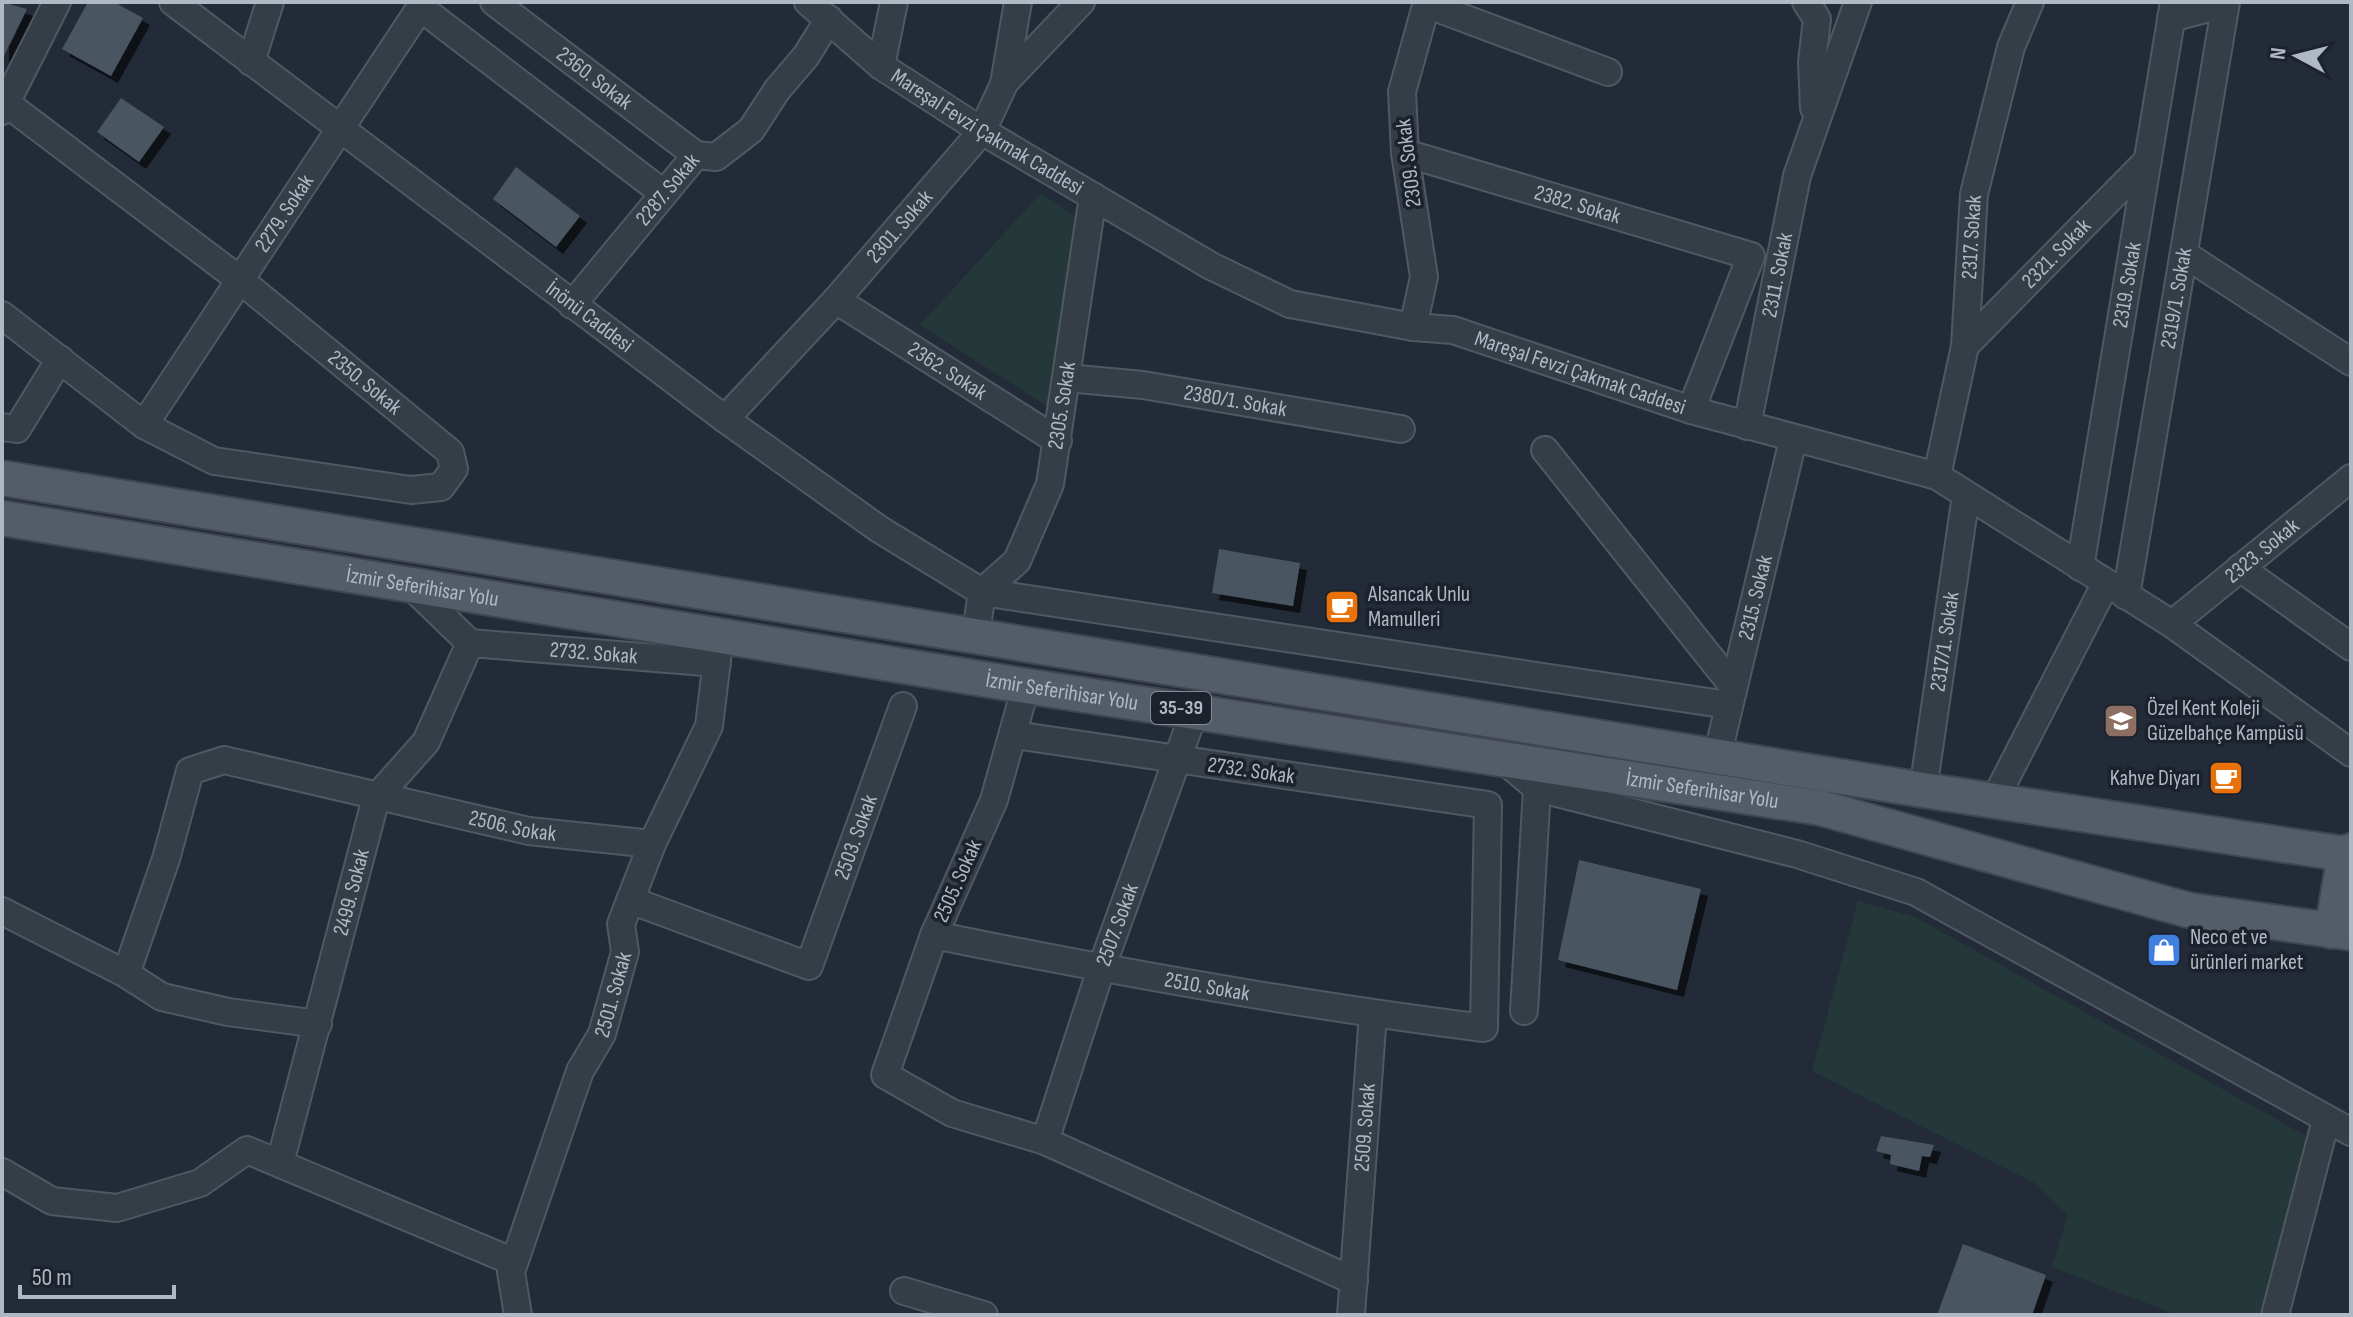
<svg xmlns="http://www.w3.org/2000/svg" width="2353" height="1317" font-family="'Sofia Sans Condensed',sans-serif">
<defs>
<filter id="shadow"><feDropShadow dx="7" dy="7" stdDeviation="0" flood-color="#0009"/></filter>
</defs>
<rect width="100%" height="100%" fill="#222b37"/>
<g fill="#253839">
<path d="M1041,193L1081,220L1053,410L920,325Z"/>
<path d="M1858,901L1915,917L2308,1137L2259,1315H2177L2052,1267L2068,1215L2036,1184L1812,1071Z"/>
</g>
<g fill="#4a5662" filter="url(#shadow)">
<path d="M2,2L27,9L4,56L2,54Z"/>
<path d="M88,2H114L143,18L111,76L62,49Z"/>
<path d="M121,98L164,127L139,162L97,132Z"/>
<path d="M516,167L580,216L556,247L493,199Z"/>
<path d="M1219,549L1300,563L1293,606L1212,593Z"/>
<path d="M1579,860L1701,889L1677,990L1558,960Z"/>
<path d="M1881,1136L1934,1145L1930,1157L1922,1156L1919,1171L1890,1164L1891,1155L1876,1151Z"/>
<path d="M1963,1244L2046,1275L2032,1315H1937Z"/>
</g>
<g fill="none" stroke-linecap="round" stroke-linejoin="round">
<g stroke="#505862" stroke-width="30">
<g id="minor">
<path id="s1" d="M173,2L725,419L879,529L982,592L976,633"/>
<path id="s2" d="M494,2L696,155"/>
<path id="s3" d="M808,2L881,66L982,131L1211,266L1290,304L1413,327L1453,330L1691,410L1937,476L2172,624L2351,753"/>
<path d="M1806,2L1817,19L1812,62L1814,108"/>
<path d="M1426,4L1608,72"/>
<path d="M421,8L663,193"/>
<path d="M2171,18L2225,4"/>
<path d="M251,62L270,2"/>
<path d="M881,66L894,2"/>
<path d="M1004,83L1081,2"/>
<path id="s4" d="M2,100L240,280L450,452L454,469L441,487L411,490L214,461L144,425L2,315"/>
<path d="M2,111L57,2"/>
<path id="s5" d="M1405,153L1751,256L1691,410"/>
<path d="M2184,254L2351,362"/>
<path id="s6" d="M836,300L1058,441"/>
<path id="s7" d="M572,305L696,155L716,157L751,130L777,90L806,56L829,19"/>
<path d="M1413,327L1424,277L1405,153L1402,92L1427,2"/>
<path id="s8" d="M1965,346L2148,160"/>
<path id="s9" d="M1067,378L1143,385L1401,429"/>
<path id="s10" d="M725,419L836,300L982,131L1004,84L1018,2"/>
<path id="s11" d="M144,425L424,2"/>
<path id="s12" d="M1747,426L1797,176L1858,2"/>
<path d="M2,427L17,429L60,359"/>
<path d="M1545,450L1733,686"/>
<path id="s13" d="M1937,476L1965,346L1974,194L2011,47L2030,2"/>
<path id="s14" d="M2080,567L2174,2"/>
<path d="M2240,568L2351,647"/>
<path d="M409,584L470,643"/>
<path d="M982,592L1728,705"/>
<path id="s15" d="M982,592L1017,561L1050,484L1093,196"/>
<path id="s16" d="M2126,596L2226,2"/>
<path id="s17" d="M2172,624L2351,478"/>
<path id="s18" d="M470,643L717,663"/>
<path d="M1026,686L994,800L934,935L885,1075L952,1113L1045,1141L1354,1281"/>
<path id="s19" d="M1717,757L1793,440"/>
<path d="M1501,758L1537,788L1797,854L1916,892L2351,1132"/>
<path id="s20" d="M1923,790L1966,495"/>
<path d="M1994,801L2106,583"/>
<path id="s21" d="M630,900L809,966L903,706"/>
<path d="M2,911L126,974"/>
<path id="s22" d="M934,935C1116,972 1299,1005 1484,1028L1488,805L1015,735"/>
<path d="M1524,1011L1537,788"/>
<path id="s23" d="M318,1024L228,1012L162,997L126,974L166,859L190,771L224,760L529,831L652,844"/>
<path id="s24" d="M1045,1141L1101,969L1195,710"/>
<path id="s25" d="M280,1163L376,798L426,742L470,643"/>
<path d="M2,1172L52,1201L117,1208L200,1183L247,1150L514,1262"/>
<path d="M904,1291L984,1315"/>
<path id="s26" d="M518,1315L511,1272L580,1071L602,1034L625,952L621,924L652,844L709,726L720,635"/>
<path id="s27" d="M1351,1315L1373,1014"/>
<path d="M2275,1315L2326,1120"/>
</g>
</g>
<g stroke="#3f4651" stroke-width="38">
<g id="major">
<path d="M2,478L1923,790L2351,855"/>
<path id="s28" d="M2,518L1026,686L1821,808L2188,910L2351,933"/>
<path d="M2332,931L2345,854L2351,851"/>
</g>
</g>
<use href="#minor" stroke="#353d47" stroke-width="26"/>
<use href="#major" stroke="#535c67" stroke-width="34"/>
</g>
<defs>
<g id="cafe-square" transform="scale(1.8)"><rect x="-9" y="-9" width="18" height="18" rx="4" fill="#e8710a" stroke="#1b222c"/><path d="M-5.5-4.5H6V0H3Q3 3.5 0 3.5H-2.5Q-5.5 3.5-5.5 0ZM3-3.2v2h1.7v-2ZM-6 4.5H4V6H-6Z" fill="#fff"/></g>
<g id="school-square" transform="scale(1.8)"><rect x="-9" y="-9" width="18" height="18" rx="4" fill="#8d6e63" stroke="#1b222c"/><path d="M0-5L7-2L0 1L-7-2ZM-4 1L0 2.5L4 1V4Q0 6-4 4Z" fill="#fff"/></g>
<g id="shop-square" transform="scale(1.8)"><rect x="-9" y="-9" width="18" height="18" rx="4" fill="#3f7fe0" stroke="#1b222c"/><path d="M-5-2.5h2.3a2.7 3.5 0 0 1 5.4 0H5L5.5 6h-11ZM-1.5-2.5h3a1.5 2.3 0 0 0-3 0Z" fill="#fff"/></g>
</defs>
<g fill-rule="evenodd">
<use href="#cafe-square" x="1342" y="607"/>
<use href="#school-square" x="2121" y="721"/>
<use href="#cafe-square" x="2226" y="778"/>
<use href="#shop-square" x="2164" y="950"/>
</g>
<g text-anchor="middle" dominant-baseline="central" stroke-width="7" stroke-linejoin="round" paint-order="stroke">
<rect fill="#1b222c" stroke="#838b96" stroke-width="2" x="1151" y="692" width="60" height="32" rx="6"/>
<g font-size="20" font-weight="bold" fill="#b0b8c4">
<text x="1181" y="708">35-39</text>
</g>
<g font-size="22" fill="#b0b8c4" stroke="#1b222c">
<text stroke="none"><textPath href="#s2" startOffset="126">2360. Sokak</textPath></text>
<text stroke="none"><textPath href="#s3" startOffset="222">Mareşal Fevzi Çakmak Caddesi</textPath></text>
<text transform="translate(1409 163) rotate(-97)">2309. Sokak</text>
<text stroke="none"><textPath href="#s7" startOffset="150">2287. Sokak</textPath></text>
<text stroke="none"><textPath href="#s5" startOffset="180">2382. Sokak</textPath></text>
<text stroke="none"><textPath href="#s11" startOffset="254">2279. Sokak</textPath></text>
<text stroke="none"><textPath href="#s10" startOffset="260">2301. Sokak</textPath></text>
<text stroke="none"><textPath href="#s13" startOffset="242">2317. Sokak</textPath></text>
<text stroke="none"><textPath href="#s8" startOffset="130">2321. Sokak</textPath></text>
<text stroke="none"><textPath href="#s12" startOffset="154">2311. Sokak</textPath></text>
<text stroke="none"><textPath href="#s14" startOffset="286">2319. Sokak</textPath></text>
<text stroke="none"><textPath href="#s16" startOffset="302">2319/1. Sokak</textPath></text>
<text stroke="none"><textPath href="#s1" startOffset="522">İnönü Caddesi</textPath></text>
<text stroke="none"><textPath href="#s6" startOffset="132">2362. Sokak</textPath></text>
<text stroke="none"><textPath href="#s3" startOffset="870">Mareşal Fevzi Çakmak Caddesi</textPath></text>
<text stroke="none"><textPath href="#s4" startOffset="460">2350. Sokak</textPath></text>
<text stroke="none"><textPath href="#s9" startOffset="170">2380/1. Sokak</textPath></text>
<text stroke="none"><textPath href="#s15" startOffset="210">2305. Sokak</textPath></text>
<text stroke="none"><textPath href="#s17" startOffset="116">2323. Sokak</textPath></text>
<text stroke="none"><textPath href="#s28" startOffset="426">İzmir Seferihisar Yolu</textPath></text>
<text stroke="none"><textPath href="#s19" startOffset="164">2315. Sokak</textPath></text>
<text stroke="none"><textPath href="#s20" startOffset="150">2317/1. Sokak</textPath></text>
<text stroke="none"><textPath href="#s18" startOffset="124">2732. Sokak</textPath></text>
<text stroke="none"><textPath href="#s28" startOffset="1074">İzmir Seferihisar Yolu</textPath></text>
<text transform="translate(1251 771) rotate(8)">2732. Sokak</text>
<text stroke="none"><textPath href="#s28" startOffset="1722">İzmir Seferihisar Yolu</textPath></text>
<text stroke="none"><textPath href="#s23" startOffset="746">2506. Sokak</textPath></text>
<text stroke="none"><textPath href="#s21" startOffset="328">2503. Sokak</textPath></text>
<text transform="translate(958 881) rotate(-66)">2505. Sokak</text>
<text stroke="none"><textPath href="#s25" startOffset="280">2499. Sokak</textPath></text>
<text stroke="none"><textPath href="#s24" startOffset="228">2507. Sokak</textPath></text>
<text stroke="none"><textPath href="#s22" startOffset="278">2510. Sokak</textPath></text>
<text stroke="none"><textPath href="#s26" startOffset="340">2501. Sokak</textPath></text>
<text stroke="none"><textPath href="#s27" startOffset="188">2509. Sokak</textPath></text>
</g>
<g font-size="22" fill="#b0b8c4" stroke="#1b222c" text-anchor="start">
<text x="1368" y="594">Alsancak Unlu<tspan x="1368" dy="25">Mamulleri</tspan></text>
<text x="2147" y="708">Özel Kent Koleji<tspan x="2147" dy="25">Güzelbahçe Kampüsü</tspan></text>
<text x="2200" y="778" text-anchor="end">Kahve Diyarı</text>
<text x="2190" y="937">Neco et ve<tspan x="2190" dy="25">ürünleri market</tspan></text>
</g>
</g>
<rect width="2353" height="1317" fill="none" stroke="#b0b8c4" stroke-width="8"/>
<g transform="translate(2297 56) rotate(277)" stroke="#1b222c" stroke-width="6" paint-order="stroke">
<path d="M0-6L14 30L0 20L-14 30Z" fill="#b0b8c4"/>
<text y="-12" font-size="22" font-weight="bold" text-anchor="middle" fill="#b0b8c4">N</text>
</g>
<path d="M20 1285v12h154v-12" fill="none" stroke="#b0b8c4" stroke-width="4"/>
<text x="32" y="1285" font-size="24" fill="#b0b8c4" stroke="#1b222c" stroke-width="6" paint-order="stroke">50 m</text>
</svg>
